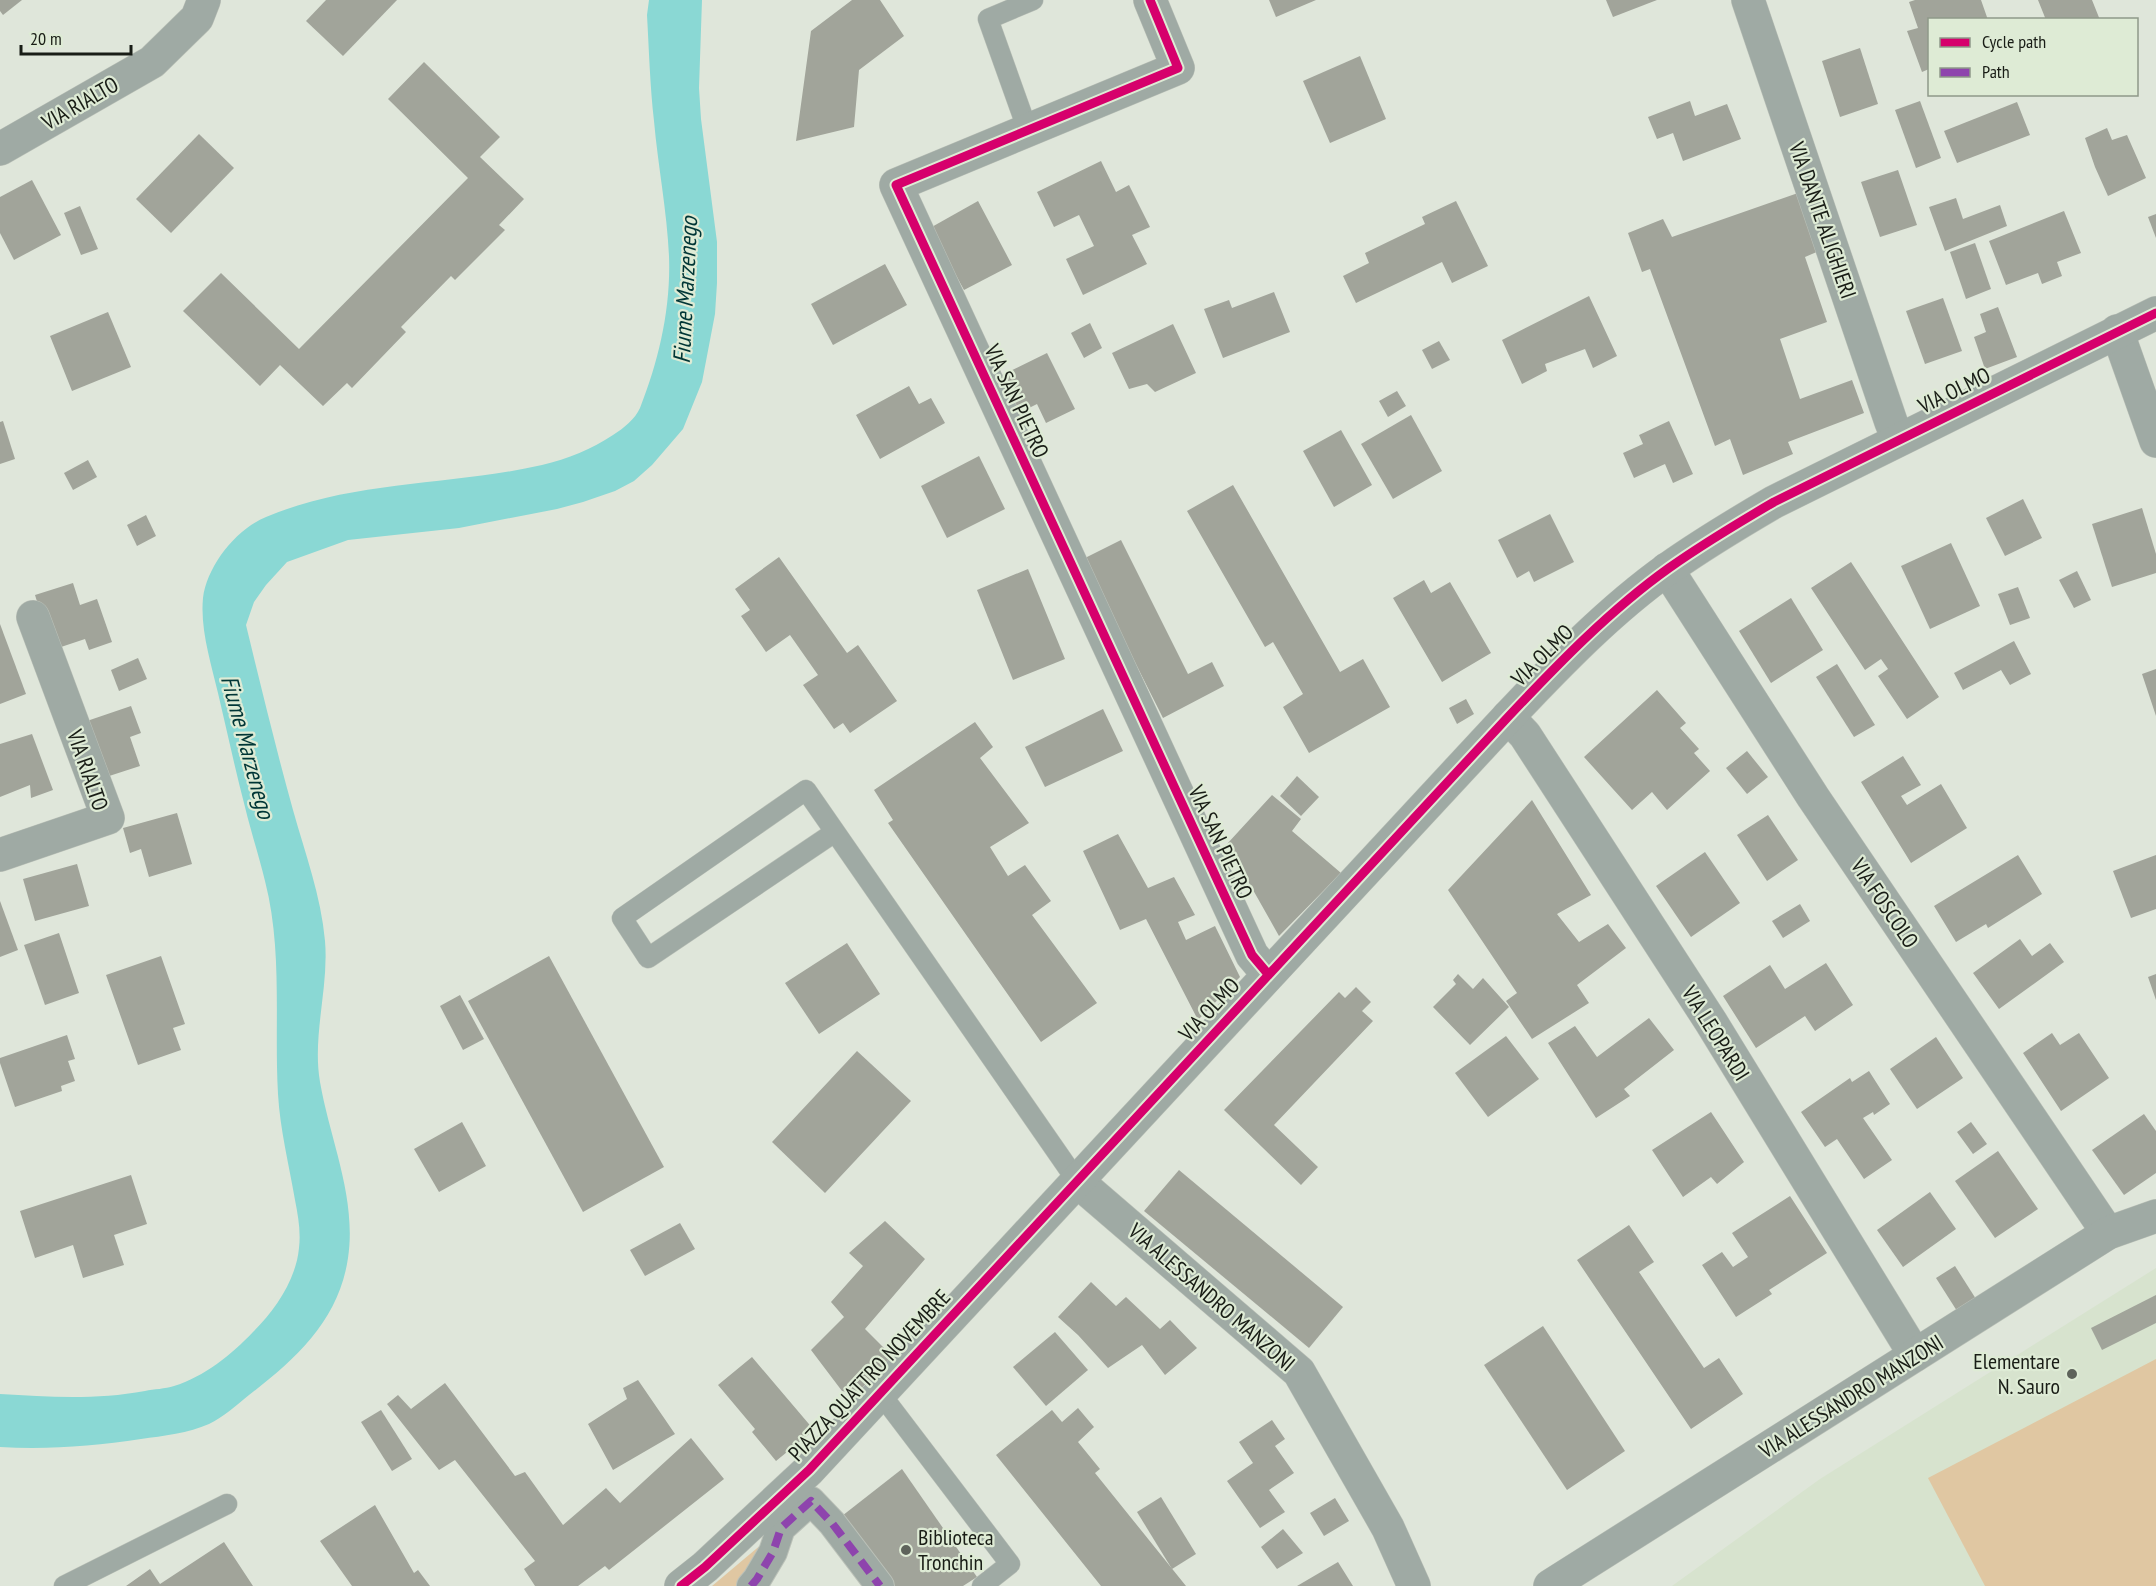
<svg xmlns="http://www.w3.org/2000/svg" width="2156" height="1586" font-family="'PT Sans Narrow',sans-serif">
<rect width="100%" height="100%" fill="#dfe6da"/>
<path fill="#d7e3ce" d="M2156,1268V1586H1672L1820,1479Z"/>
<g fill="#e0c7a2">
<path d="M2156,1359V1586H1985L1928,1478Z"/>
<path d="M781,1528L751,1586H712Z"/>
</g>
<path fill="#8ad8d4" d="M649,0H702L699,88L701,119L717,242V283L715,314L702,382L683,429L652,465L634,481L615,491L583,502L557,509L459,528L348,540L287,562L266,585L254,602L246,625C261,687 276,749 293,810C305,853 321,896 325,941C329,988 312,1035 320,1082C330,1140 357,1198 348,1258C339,1320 296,1359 249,1395C237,1405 223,1417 209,1424C189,1433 163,1436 141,1439C94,1446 47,1450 0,1447V1394C49,1397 96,1400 145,1391C154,1389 165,1389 174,1386C204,1377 232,1354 253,1332C275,1310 296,1280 299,1248C301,1232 298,1215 295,1200C289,1165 280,1129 278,1094C274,1024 283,951 265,881C259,856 251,832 245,807C235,769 227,731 218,693C211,663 200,629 203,598C207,566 236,529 266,517C354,480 451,486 542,465C568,459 592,449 613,435C624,428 635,419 640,408C659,360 671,308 669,256C667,211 658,166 654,121C650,86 649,50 647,15Z"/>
<g fill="#a1a49a">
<path d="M0,0H22L3,15L0,11Z"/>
<path d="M326,0H397L343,56L306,21Z"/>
<path d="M852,0H880L904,36L859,70L854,127L796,141L811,31Z"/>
<path d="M1269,0H1316L1276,17Z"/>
<path d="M1606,0H1657L1613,17Z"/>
<path d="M1915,0H1981L1988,20H1929V69L1922,72L1907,31L1918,28L1909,2Z"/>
<path d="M2038,0H2092L2100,20H2046Z"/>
<path d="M1860,48L1878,104L1840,117L1822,61Z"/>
<path d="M1360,56L1386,119L1330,143L1303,81Z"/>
<path d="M424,62L500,137L480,157L524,199L499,225L505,230L455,280L451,276L401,327L406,332L352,388L347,383L323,406L280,365L260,386L183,311L221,273L299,349L468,178L388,99Z"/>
<path d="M1690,101L1695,116L1727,104L1741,139L1683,161L1673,133L1657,139L1648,117Z"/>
<path d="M1920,101L1941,158L1916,168L1895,110Z"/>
<path d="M2017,102L2030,135L1957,163L1944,131Z"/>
<path d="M2107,128L2112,140L2127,135L2146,178L2108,196L2095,167L2085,138Z"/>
<path d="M199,134L234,168L171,233L136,199Z"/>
<path d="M1101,161L1116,192L1129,185L1150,227L1132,235L1147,264L1083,295L1066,259L1094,246L1079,215L1054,227L1037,192Z"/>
<path d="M1898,170L1917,225L1880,237L1861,182Z"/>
<path d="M32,180L61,235L14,260L0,233V197Z"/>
<path d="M1798,193L1819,251L1805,257L1827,322L1780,339L1800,399L1852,380L1864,413L1788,442L1793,454L1743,475L1730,439L1715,446L1650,269L1642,272L1628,233L1663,219L1672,237Z"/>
<path d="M1956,198L1963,219L2000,205L2007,226L1945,251L1929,207Z"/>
<path d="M978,201L1012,265L964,290L930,228Z"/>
<path d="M1456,201L1488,266L1452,283L1442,262L1356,303L1343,276L1369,263L1365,253L1425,224L1422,217Z"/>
<path d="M80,206L98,249L81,255L64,213Z"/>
<path d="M2064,211L2081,253L2057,262L2062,276L2042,284L2038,273L2006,285L1989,241Z"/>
<path d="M2156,214V238L2148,217Z"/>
<path d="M1975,243L1991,289L1966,299L1950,252Z"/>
<path d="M885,264L907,305L833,345L811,304Z"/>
<path d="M1274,292L1290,332L1223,358L1204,309L1229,300L1232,308Z"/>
<path d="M1589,296L1617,356L1593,368L1585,349L1545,364L1547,371L1522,384L1502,340Z"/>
<path d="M1943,298L1962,351L1925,364L1906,311Z"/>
<path d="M1998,307L2017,357L1985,369L1974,337L1986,332L1980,314Z"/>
<path d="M108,312L131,367L72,391L50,336Z"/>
<path d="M1090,323L1102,348L1084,358L1071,333Z"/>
<path d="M1173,324L1196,373L1155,392L1147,384L1129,389L1112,353Z"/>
<path d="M1439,341L1450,360L1432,369L1422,350Z"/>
<path d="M1047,353L1075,409L1046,423L1037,404L1019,413L1000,376Z"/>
<path d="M909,386L919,404L931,398L945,423L880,459L856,415Z"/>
<path d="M1397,391L1406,406L1388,417L1379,401Z"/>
<path d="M1411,415L1442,471L1393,499L1361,444Z"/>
<path d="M3,421L15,459L0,464V422Z"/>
<path d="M1669,421L1693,474L1673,483L1665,464L1634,478L1623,453L1643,444L1639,435Z"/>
<path d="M1341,430L1372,485L1334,507L1303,451Z"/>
<path d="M979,456L1005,509L947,538L921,486Z"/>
<path d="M88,460L97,477L73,490L64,473Z"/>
<path d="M1233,485L1340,672L1363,659L1390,707L1309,753L1283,707L1303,694L1273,642L1265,647L1187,511Z"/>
<path d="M2023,499L2042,538L2005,556L1986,518Z"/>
<path d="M2142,508L2156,554V573L2112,587L2092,524Z"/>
<path d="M1550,514L1574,562L1534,582L1529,571L1517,578L1498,540Z"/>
<path d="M146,515L156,536L137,546L127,525Z"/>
<path d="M1121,540L1188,674L1212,662L1224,686L1163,718L1083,559Z"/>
<path d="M1951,543L1980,606L1930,629L1901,566Z"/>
<path d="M779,557L847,653L858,645L897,701L850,733L843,723L834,729L803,685L818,675L790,635L766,652L741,616L750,610L735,589Z"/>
<path d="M1851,562L1939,697L1907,719L1878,676L1888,669L1881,659L1865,670L1811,588Z"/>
<path d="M1028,569L1065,659L1013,680L977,590Z"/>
<path d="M2077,571L2091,600L2074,608L2059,580Z"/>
<path d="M1424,580L1431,593L1450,582L1491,653L1442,682L1393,598Z"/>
<path d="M73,583L80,605L97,599L112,642L89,650L85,639L52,650L35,595Z"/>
<path d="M2018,587L2030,618L2010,625L1998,594Z"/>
<path d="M1791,598L1823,650L1771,683L1739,631Z"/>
<path d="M0,624L26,694L0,704Z"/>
<path d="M2014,641L2031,674L2010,685L2001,670L1963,690L1954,673Z"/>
<path d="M138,658L147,679L119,691L111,670Z"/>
<path d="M1837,664L1875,725L1854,737L1816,677Z"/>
<path d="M2156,669V716L2142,674Z"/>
<path d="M1657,690L1686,723L1680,728L1699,749L1694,753L1710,771L1667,810L1652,792L1632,810L1584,757Z"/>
<path d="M1466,699L1474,714L1457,724L1449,708Z"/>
<path d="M131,706L141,733L130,737L140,766L103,778L84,722Z"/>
<path d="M1103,709L1123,751L1045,787L1025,747Z"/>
<path d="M975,722L993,747L980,758L1029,823L990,847L1008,876L1025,865L1051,901L1032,915L1097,1003L1041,1042L888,823L893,820L874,790Z"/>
<path d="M32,734L53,790L31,798L30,785L0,797V744Z"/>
<path d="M1747,751L1768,777L1747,794L1726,768Z"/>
<path d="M1903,756L1921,785L1901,796L1907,805L1941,784L1967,828L1911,863L1861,782Z"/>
<path d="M1297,776L1319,797L1301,816L1280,796Z"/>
<path d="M1272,795L1301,819L1292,831L1341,873L1279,936L1227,844Z"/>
<path d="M1532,800L1591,895L1557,914L1579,942L1608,924L1626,948L1577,985L1589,1003L1532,1039L1506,1001L1517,993L1448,890Z"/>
<path d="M177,813L192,864L149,877L141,849L130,853L123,828Z"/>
<path d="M1768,815L1798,860L1767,881L1737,835Z"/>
<path d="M1118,834L1148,888L1174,877L1195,915L1178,922L1186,940L1215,926L1240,977L1198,1020L1146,919L1120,930L1083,851Z"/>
<path d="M1705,852L1740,903L1691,937L1656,886Z"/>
<path d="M2018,855L2042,894L1988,928L1986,924L1956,942L1934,906Z"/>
<path d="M2156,855V909L2131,918L2113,871Z"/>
<path d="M77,864L89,906L35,921L23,879Z"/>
<path d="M0,901L18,950L0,957Z"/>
<path d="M1800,904L1810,921L1783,938L1772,921Z"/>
<path d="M59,933L79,993L45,1005L24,945Z"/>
<path d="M2020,939L2032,956L2050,943L2064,962L1999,1009L1973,973Z"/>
<path d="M847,943L880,994L819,1034L785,983Z"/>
<path d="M161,956L185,1024L173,1028L181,1050L138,1065L106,975Z"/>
<path d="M549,956L664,1167L583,1212L468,1001Z"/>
<path d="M1826,963L1853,1005L1815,1031L1805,1016L1756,1048L1723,996L1770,965L1785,989Z"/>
<path d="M1458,974L1473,989L1483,978L1509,1007L1470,1045L1433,1007L1456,984L1453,980Z"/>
<path d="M2156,974V1000L2148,977Z"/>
<path d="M1356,987L1371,1002L1362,1011L1373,1021L1274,1125L1318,1167L1301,1185L1224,1110L1339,992L1345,998Z"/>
<path d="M460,995L484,1039L463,1050L440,1006Z"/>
<path d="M1649,1018L1674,1050L1624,1089L1630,1096L1596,1118L1548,1043L1575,1026L1597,1057Z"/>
<path d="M2052,1033L2060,1045L2079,1033L2109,1078L2061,1111L2023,1053Z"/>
<path d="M67,1035L75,1059L68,1061L75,1081L61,1086L62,1091L15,1107L0,1063V1058Z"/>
<path d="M1506,1036L1539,1079L1488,1117L1455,1073Z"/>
<path d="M1936,1037L1963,1078L1917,1109L1890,1069Z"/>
<path d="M857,1051L911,1101L825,1193L772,1142Z"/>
<path d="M1869,1071L1890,1104L1874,1115L1873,1112L1863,1118L1892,1160L1864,1179L1837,1139L1825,1147L1801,1112L1850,1078L1852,1082Z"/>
<path d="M1711,1112L1744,1162L1717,1184L1711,1177L1683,1197L1652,1150Z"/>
<path d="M2144,1114L2156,1131V1173L2124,1195L2092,1150Z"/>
<path d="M462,1122L486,1166L439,1192L414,1149Z"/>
<path d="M1971,1122L1987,1144L1973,1154L1957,1132Z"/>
<path d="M1998,1151L2038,1209L1995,1238L1955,1181Z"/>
<path d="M1179,1170L1343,1307L1309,1348L1144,1211Z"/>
<path d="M131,1175L147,1224L114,1235L124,1265L83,1278L73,1245L35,1258L20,1211Z"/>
<path d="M1930,1192L1956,1229L1903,1267L1877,1230Z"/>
<path d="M1790,1196L1827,1253L1769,1290L1772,1294L1736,1317L1702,1265L1722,1252L1733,1267L1748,1257L1732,1233Z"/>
<path d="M885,1221L925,1259L865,1329L893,1357L856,1394L842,1391L811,1350L844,1317L831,1302L863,1266L849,1253Z"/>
<path d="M680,1223L695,1249L645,1276L630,1250Z"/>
<path d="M1629,1225L1654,1262L1639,1272L1704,1368L1719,1358L1743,1394L1691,1429L1577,1260Z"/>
<path d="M1955,1266L1983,1310L1964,1322L1936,1278Z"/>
<path d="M1091,1282L1116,1306L1126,1297L1160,1329L1170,1320L1197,1348L1165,1375L1142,1345L1108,1368L1078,1335L1058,1317Z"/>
<path d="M2156,1295V1323L2102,1350L2091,1328Z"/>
<path d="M1543,1326L1625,1451L1567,1490L1484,1365Z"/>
<path d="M1055,1332L1088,1370L1046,1406L1013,1367Z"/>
<path d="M752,1357L814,1430L776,1461L752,1432L755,1429L718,1385Z"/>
<path d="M638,1380L675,1434L613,1470L588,1424L627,1399L623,1388Z"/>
<path d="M445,1383L515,1476L525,1472L563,1525L606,1488L620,1503L691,1438L724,1479L609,1570L605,1566L578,1586H535L524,1569L535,1561L455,1460L439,1470L387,1404L398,1395L411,1409Z"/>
<path d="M1078,1408L1094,1427L1078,1442L1100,1469L1095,1473L1186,1586H1101L996,1455L1052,1410L1062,1422Z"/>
<path d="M381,1410L412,1459L392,1471L361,1422Z"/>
<path d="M1272,1420L1285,1439L1275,1446L1294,1473L1269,1490L1285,1512L1260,1528L1227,1481L1253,1463L1239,1442Z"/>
<path d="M902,1469L977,1577L963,1586H881L833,1523Z"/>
<path d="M1161,1497L1196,1554L1172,1569L1137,1512Z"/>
<path d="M1335,1498L1349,1521L1324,1536L1310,1513Z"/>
<path d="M375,1505L414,1573L418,1570L430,1586H352L320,1541Z"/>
<path d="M1283,1529L1303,1553L1277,1569L1261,1547Z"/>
<path d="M224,1542L253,1586H126L150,1569L160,1584Z"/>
<path d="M1338,1562L1353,1586H1297Z"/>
</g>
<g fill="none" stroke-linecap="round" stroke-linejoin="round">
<g stroke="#bbc1b8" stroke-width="21">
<g id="service">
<path d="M1028,131L988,19L1033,0"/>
<path d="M835,832L648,958L622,918L806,790L1077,1181"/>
<path d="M880,1393L1010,1564L982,1586"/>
<path d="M64,1586L227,1504"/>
</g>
</g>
<g stroke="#bbc1b8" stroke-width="30">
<path id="pedestrian" d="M751,1586L757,1579L773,1552L781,1528L811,1501L832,1523L880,1586"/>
</g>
<g stroke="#bbc1b8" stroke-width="34">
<g id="minor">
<path d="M1150,0L1178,68L896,185L1252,955L1268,974"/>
<path d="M1748,0L1891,422L1898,439"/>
<path d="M0,149L152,62L197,18L204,0"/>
<path d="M2117,331L2156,441"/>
<path d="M1667,569L1813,797L2108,1233"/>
<path d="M1508,717L1525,735L1711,1022L1915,1355"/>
<path d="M0,855L108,818L33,617"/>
<path d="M1077,1181L1299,1372L1388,1528L1414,1586"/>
<path d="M1550,1586L2108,1233L2156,1216"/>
</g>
</g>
<g stroke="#bbc1b8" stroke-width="34">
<path id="tertiary" d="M681,1586L705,1567L809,1470L1508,717C1558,664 1610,610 1669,568C1703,544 1738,523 1774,502L2156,313"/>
</g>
<use href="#service" stroke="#9faaa4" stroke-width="20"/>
<use href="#pedestrian" stroke="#9faaa4" stroke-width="28"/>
<use href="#minor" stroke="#9faaa4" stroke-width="33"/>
<use href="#tertiary" stroke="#9faaa4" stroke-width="33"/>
<path stroke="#8e44ad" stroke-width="8" stroke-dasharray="15 8" stroke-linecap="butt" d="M751,1586L757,1579L773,1552L781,1528L811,1501L832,1523L880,1586"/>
<g stroke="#deebd5" stroke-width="13">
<g id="cycleway">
<path d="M1150,0L1178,68L896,185L1252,955L1268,974"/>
<path d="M681,1586L705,1567L809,1470L1508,717C1558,664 1610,610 1669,568C1703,544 1738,523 1774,502L2156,313"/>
</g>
</g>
<use href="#cycleway" stroke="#d6006c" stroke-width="9"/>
</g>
<g fill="#5e635b" stroke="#deebd5" stroke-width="2">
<circle cx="2072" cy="1374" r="6"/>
<circle cx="906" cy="1550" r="6"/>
</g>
<g text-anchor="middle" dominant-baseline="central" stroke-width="4.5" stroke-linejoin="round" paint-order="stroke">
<g font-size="22" fill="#191d16" stroke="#deebd5">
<text transform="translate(80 103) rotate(-30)">VIA RIALTO</text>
<text transform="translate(1823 220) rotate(71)">VIA DANTE ALIGHIERI</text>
<text transform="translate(1954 390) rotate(-26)">VIA OLMO</text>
<text transform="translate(1017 401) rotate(65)">VIA SAN PIETRO</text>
<text transform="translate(1542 655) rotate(-45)">VIA OLMO</text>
<text transform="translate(88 770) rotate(71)">VIA RIALTO</text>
<text transform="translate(1221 842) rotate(65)">VIA SAN PIETRO</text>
<text transform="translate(1885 903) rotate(56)">VIA FOSCOLO</text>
<text transform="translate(1209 1009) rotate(-47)">VIA OLMO</text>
<text transform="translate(1716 1033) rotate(58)">VIA LEOPARDI</text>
<text transform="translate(1212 1297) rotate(41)">VIA ALESSANDRO MANZONI</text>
<text transform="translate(869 1375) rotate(-47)">PIAZZA QUATTRO NOVEMBRE</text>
<text transform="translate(1851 1396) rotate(-32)">VIA ALESSANDRO MANZONI</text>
</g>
<g font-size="22" fill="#191d16" stroke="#deebd5" text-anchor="end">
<text x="2060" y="1361">Elementare<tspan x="2060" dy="25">N. Sauro</tspan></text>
<text x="918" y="1537" text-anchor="start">Biblioteca<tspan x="918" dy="25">Tronchin</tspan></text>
</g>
<g font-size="24" font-style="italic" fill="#003636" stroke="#deebd5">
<text transform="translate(685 290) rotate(-87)">Fiume Marzenego</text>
<text transform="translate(248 747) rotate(75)">Fiume Marzenego</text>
</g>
</g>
<rect x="1928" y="18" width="210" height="78" fill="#deebd5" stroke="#8f9989" stroke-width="1.5"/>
<rect x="1940" y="38" width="30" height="9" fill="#d6006c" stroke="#8f9989" stroke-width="1.5"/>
<text x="1982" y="48" font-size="18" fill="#191d16">Cycle path</text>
<rect x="1940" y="68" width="30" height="9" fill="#8e44ad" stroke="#8f9989" stroke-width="1.5"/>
<text x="1982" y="78" font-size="18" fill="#191d16">Path</text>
<path d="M21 45v9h110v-9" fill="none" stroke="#191d16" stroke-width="3"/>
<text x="30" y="45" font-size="18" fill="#191d16" stroke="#deebd5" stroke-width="4.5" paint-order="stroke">20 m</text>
</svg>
